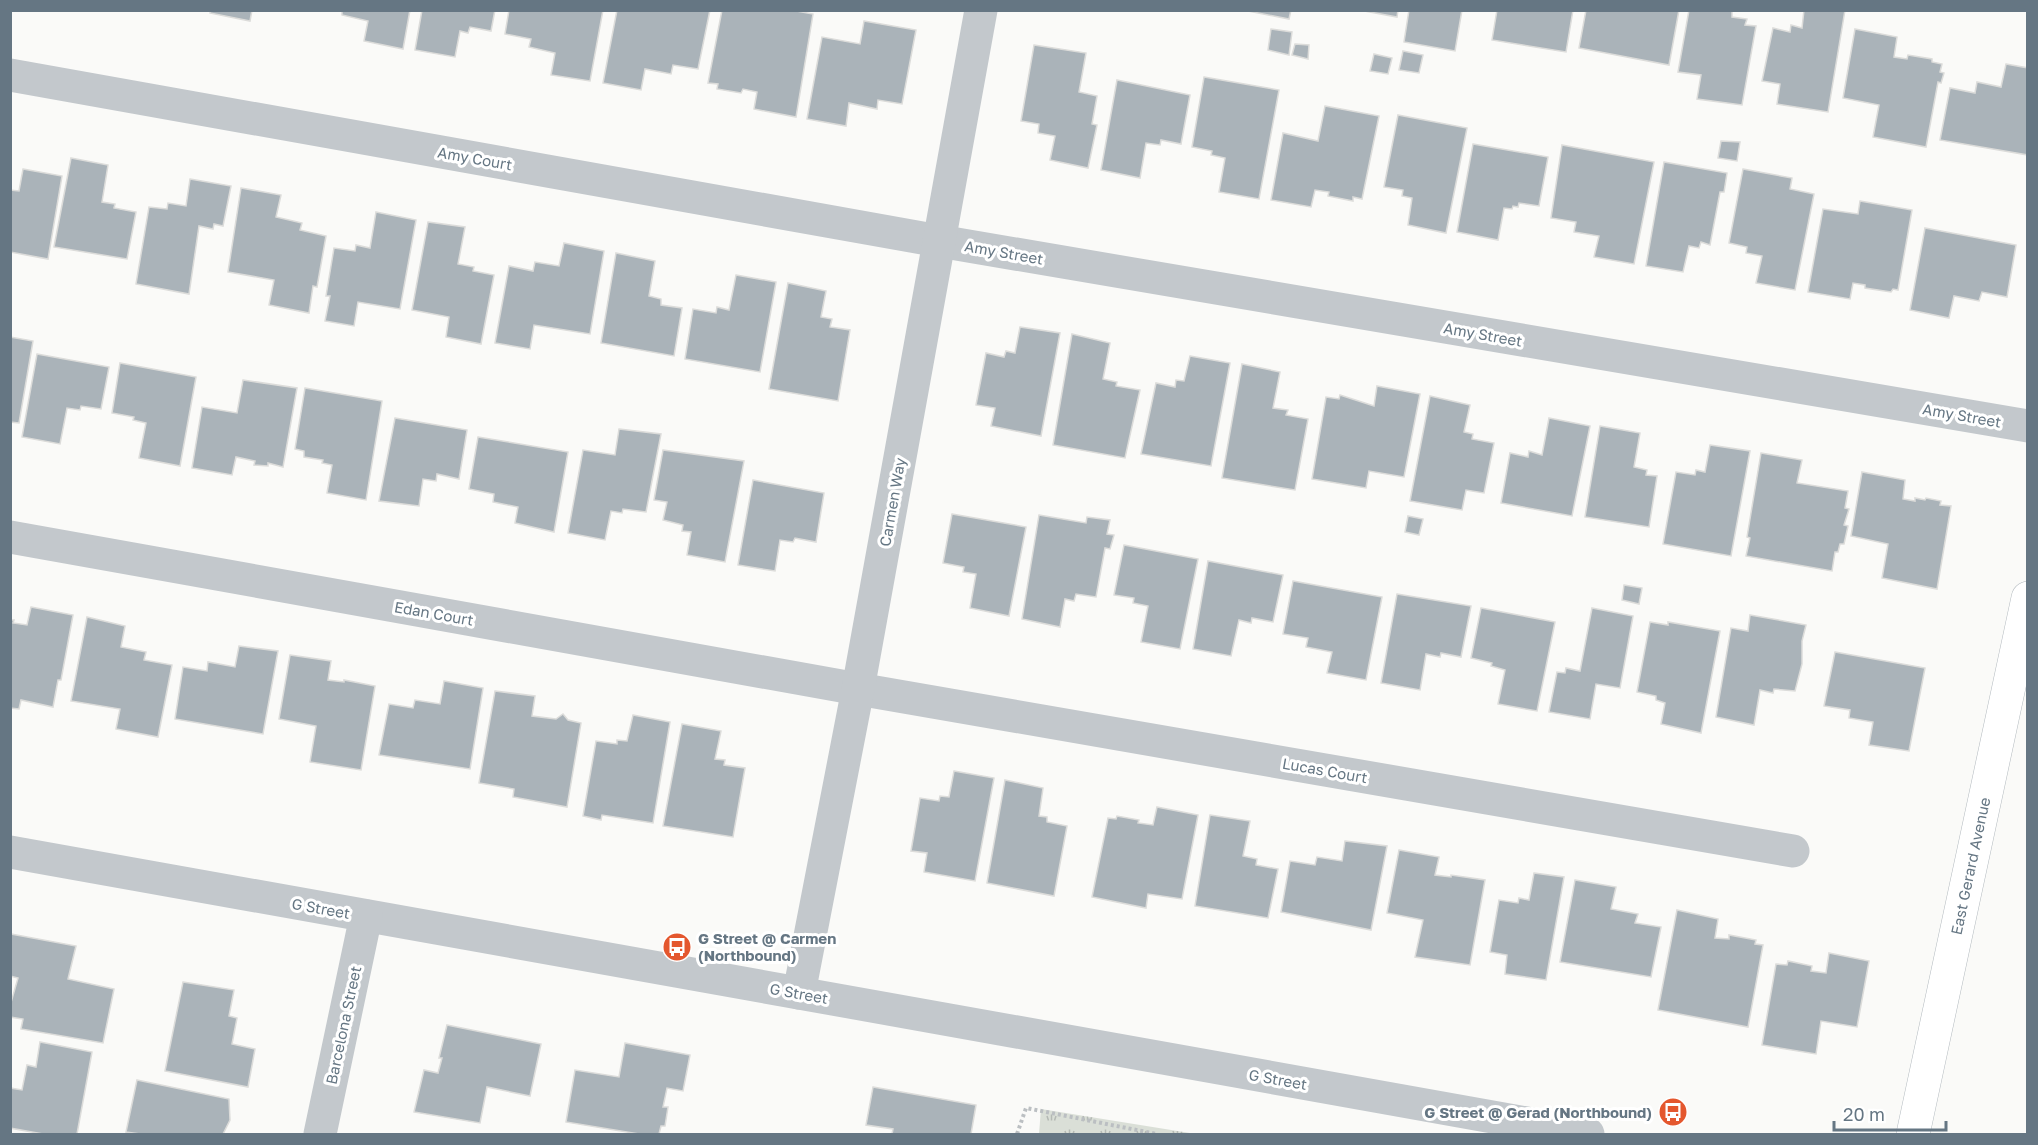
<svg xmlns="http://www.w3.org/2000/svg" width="2038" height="1145" font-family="'Golos Text',sans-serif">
<defs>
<pattern id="park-tufts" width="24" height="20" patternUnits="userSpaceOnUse" patternTransform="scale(1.5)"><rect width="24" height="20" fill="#dadfd7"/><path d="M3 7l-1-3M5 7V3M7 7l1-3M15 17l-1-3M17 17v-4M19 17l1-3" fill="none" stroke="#b4b9b4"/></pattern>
</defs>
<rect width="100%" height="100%" fill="#fafaf8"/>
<path fill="url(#park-tufts)" d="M1041,1109L1196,1134H1039Z"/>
<g fill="#aab3b9" stroke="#dcdcda" stroke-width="1.5">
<path d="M211,10H252L250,21L210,13Z"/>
<path d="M342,10H410L403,49L364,41L368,21L342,15Z"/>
<path d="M422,10H495L491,31L470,27L468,33L460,31L455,57L415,50Z"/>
<path d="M509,10H603L590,81L551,75L555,53L529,47L531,39L505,34Z"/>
<path d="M617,10H710L698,69L673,65L671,74L645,69L641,90L603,83Z"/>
<path d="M722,10H791L813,14L796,117L754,109L757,92L743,89L741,93L717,89L718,84L708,83Z"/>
<path d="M1243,10H1291L1289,19Z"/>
<path d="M1359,10H1398L1397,17Z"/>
<path d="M1409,10H1462L1455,51L1404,42Z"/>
<path d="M1497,10H1573L1566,52L1492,40Z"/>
<path d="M1586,10H1679L1669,65L1579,48Z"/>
<path d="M1689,10H1732V17L1747,19L1745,25L1756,26L1742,105L1697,99L1701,75L1678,72Z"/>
<path d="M1804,10H1845L1828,112L1777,104L1780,84L1762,81L1773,28L1790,32L1791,25L1802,28Z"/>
<path d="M864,21L916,30L902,104L878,100L877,109L849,103L846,126L807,119L822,37L860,44Z"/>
<path d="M1271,29L1292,32L1289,55L1268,50Z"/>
<path d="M1855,29L1897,37L1894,57L1907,59L1908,55L1932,59V62L1942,64L1940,72L1944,73L1941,83L1938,82L1926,147L1873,137L1879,105L1843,98Z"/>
<path d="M1295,44L1309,45L1308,59L1292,55Z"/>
<path d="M1034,45L1086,53L1079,92L1097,96L1092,124L1097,125L1088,168L1050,160L1055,136L1038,133L1039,124L1021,121Z"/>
<path d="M1403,51L1423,55L1419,73L1399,70Z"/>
<path d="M1374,54L1392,58L1388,74L1370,71Z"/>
<path d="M2006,64L2028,68V155L1940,140L1950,88L1975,93L1977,82L2001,87Z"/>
<path d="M1204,77L1279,90L1259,199L1219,192L1225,158L1211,155L1212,151L1192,147Z"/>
<path d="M1117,80L1190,95L1181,144L1161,140L1160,145L1146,143L1140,178L1101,170Z"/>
<path d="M1325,106L1379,116L1362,199L1353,197V201L1328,196L1329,192L1315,190L1311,207L1271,200L1283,133L1318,141Z"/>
<path d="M1398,115L1467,128L1446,233L1408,225L1412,198L1402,196L1403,190L1384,187Z"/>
<path d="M1721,141L1740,142L1737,161L1718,158Z"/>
<path d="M1473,144L1548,157L1539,206L1519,203L1518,207L1513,206L1512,209L1504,208L1498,240L1457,232Z"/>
<path d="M1562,145L1654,162L1634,264L1594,257L1599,236L1574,232L1576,222L1551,218Z"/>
<path d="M71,158L108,165L102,202L115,204L114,208L136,212L127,259L54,247Z"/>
<path d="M1664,162L1727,173L1724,192H1720L1710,245L1701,242L1699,248L1689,246L1683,272L1646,266Z"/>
<path d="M23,169L62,176L48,259L10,252V190L19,191Z"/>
<path d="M1743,169L1792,178L1790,189L1814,194L1795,290L1756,283L1762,256L1746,253L1747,247L1729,243Z"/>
<path d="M190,179L231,186L223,226L214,224L213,229L199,226L189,294L136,284L149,207L167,209L168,203L186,206Z"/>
<path d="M241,188L281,195L276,217L302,223L300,230L326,236L317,287L313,286L309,313L269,305L274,280L228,272Z"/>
<path d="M1860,201L1912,210L1898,290L1893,289L1891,292L1865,288V285L1853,283L1850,299L1808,292L1823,209L1858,214Z"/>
<path d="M376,212L416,220L400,309L358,302L354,326L325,321L330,296H326L334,248L355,251L356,245L370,248Z"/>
<path d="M428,222L465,227L458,264L474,267L473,271L494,275L481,344L446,337L449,317L412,310Z"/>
<path d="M1925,228L2016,245L2007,297L1982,292L1979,301L1954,296L1949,318L1910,310Z"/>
<path d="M564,243L604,251L590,334L534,325L530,349L495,343L509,266L533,271L535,262L559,266Z"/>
<path d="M616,253L655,261L649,296L661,299V305L682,308L674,356L601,343Z"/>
<path d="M736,275L776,282L760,372L685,359L693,309L716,313L717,307L729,310Z"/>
<path d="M788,283L826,291L821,317L832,319L830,327L850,330L838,401L769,389Z"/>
<path d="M1020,327L1060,333L1041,436L991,426L995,408L976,405L986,353L1004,357L1006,351L1015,353Z"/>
<path d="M1072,334L1110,343L1103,379L1117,382L1116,386L1140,390L1125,458L1053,445Z"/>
<path d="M10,337L33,341L19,423L10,422Z"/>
<path d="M37,354L109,367L101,409L81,406L80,410L67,408L60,444L22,437Z"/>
<path d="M1190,356L1230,363L1211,466L1141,454L1156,383L1175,387L1176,380L1184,381Z"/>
<path d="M120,363L196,377L180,466L139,458L146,423L133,420L134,417L112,413Z"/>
<path d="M1242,364L1280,372L1273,408L1288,410L1286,415L1308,419L1295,490L1222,478Z"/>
<path d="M243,380L297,388L283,467L268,463V466L254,465L255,461L236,457L232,475L192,468L202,407L237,413Z"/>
<path d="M1377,386L1420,394L1404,477L1369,471L1366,488L1312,479L1326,397L1339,399L1340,395L1374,406Z"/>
<path d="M305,388L382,401L366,500L327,493L332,465L322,463L323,460L304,457V451L295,449Z"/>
<path d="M1430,396L1470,405L1464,432L1473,434L1472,439L1494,443L1484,493L1466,490L1462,510L1410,501Z"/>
<path d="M395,418L467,430L459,479L437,474L436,481L423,479L419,506L379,501Z"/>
<path d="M1549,418L1590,426L1572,516L1501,503L1510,453L1528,457L1529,451L1542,455Z"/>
<path d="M1600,426L1640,433L1634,467L1647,470L1646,475L1657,476L1649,527L1585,517Z"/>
<path d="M619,429L661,434L646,512L623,509L622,513L611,511L605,540L568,533L583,450L615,455Z"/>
<path d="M478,437L568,452L554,532L515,523L518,507L493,502L494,494L469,489Z"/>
<path d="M1710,445L1750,451L1731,556L1663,544L1676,472L1695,475L1696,470L1705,472Z"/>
<path d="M663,450L744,461L725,562L687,555L691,532L682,531L683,525L663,520L667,502L654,500Z"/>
<path d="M1761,453L1802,460L1797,483L1848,491L1845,508L1849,509L1844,525L1848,526L1844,544H1840L1838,552H1835L1832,571L1746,556L1750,538L1747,537Z"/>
<path d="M1862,472L1905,480L1903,499L1915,501V498L1925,500L1926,498L1941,501L1940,505L1951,506L1937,589L1882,578L1888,544L1851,536Z"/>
<path d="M753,480L824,493L816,542L795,538L793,542L780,540L775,571L738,565Z"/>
<path d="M952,514L1026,527L1009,616L970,608L976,574L963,572L964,567L943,563Z"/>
<path d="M1039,515L1086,523L1087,517L1110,520L1107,534L1114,535L1110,549L1105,548L1096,597L1076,594L1074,601L1065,599L1060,627L1022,619Z"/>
<path d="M1408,516L1423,519L1419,535L1405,532Z"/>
<path d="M1124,545L1198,559L1180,649L1141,642L1148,606L1133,603L1134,598L1114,595Z"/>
<path d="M1208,561L1283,575L1273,622L1252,618L1251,623L1239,620L1231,656L1193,649Z"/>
<path d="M1293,581L1382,597L1366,680L1327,673L1332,652L1306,647L1308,638L1283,634Z"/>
<path d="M1624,585L1642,588L1639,604L1622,600Z"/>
<path d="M1397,594L1471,606L1461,657L1441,653L1440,657L1426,654L1420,690L1381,683Z"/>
<path d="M31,607L73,615L61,680H58L53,707L21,700L19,709L10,708V620H14L13,623L27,625Z"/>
<path d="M1481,608L1555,622L1537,711L1498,704L1505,670L1491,666L1492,663L1471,658Z"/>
<path d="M1592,608L1633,616L1620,688L1596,684L1590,719L1549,712L1557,672L1565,673L1566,668L1580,671Z"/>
<path d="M1750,615L1806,625L1802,641V664L1795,691L1774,689L1773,693L1760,690L1754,725L1716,717L1731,628L1748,631Z"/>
<path d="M87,617L125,626L121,647L146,652L144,660L172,665L158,737L116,729L120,709L71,701Z"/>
<path d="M1650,622L1668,625V622L1720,631L1701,733L1661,724L1665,703L1656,700V696L1637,692Z"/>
<path d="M239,646L278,651L263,734L175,719L183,667L207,671L208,662L235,667Z"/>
<path d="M1835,652L1925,668L1909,751L1869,745L1873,722L1849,718L1850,710L1824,706Z"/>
<path d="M290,655L331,661L328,680L344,682V680L375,686L361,770L310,762L316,726L279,719Z"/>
<path d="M444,681L483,688L470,769L379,755L389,704L413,708L415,700L440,704Z"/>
<path d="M495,691L535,696L532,716L556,719L563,714L568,720L581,723L567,807L513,797L514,789L479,783Z"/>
<path d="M633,715L670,722L653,823L602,815L601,820L583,816L596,741L617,744V740L627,741Z"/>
<path d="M682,724L721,731L715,759L725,760L724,765L745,768L733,837L663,826Z"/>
<path d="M954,771L994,778L975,881L924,872L927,853L911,851L920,798L939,801L940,796L949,797Z"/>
<path d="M1005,780L1043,788L1039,816L1047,817V822L1067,826L1054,896L987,883Z"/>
<path d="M1157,807L1198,815L1182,899L1148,894L1146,908L1092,897L1108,818L1116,819L1117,816L1139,820L1138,823L1153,825Z"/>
<path d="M1210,815L1250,821L1243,856L1257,859L1256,865L1278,869L1268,918L1195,906Z"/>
<path d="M1345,841L1387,846L1371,930L1281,912L1290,861L1315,865L1317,857L1342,861Z"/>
<path d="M1399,850L1439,857L1435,875L1451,877V875L1485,880L1470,965L1415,957L1423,920L1387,913Z"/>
<path d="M1534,873L1564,877L1546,980L1505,974L1507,955L1490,952L1499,900L1518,903L1519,898L1529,900Z"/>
<path d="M1575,880L1616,887L1611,909L1638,914L1635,923L1661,927L1651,977L1560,962Z"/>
<path d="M1677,910L1718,919L1715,938L1729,939V935L1756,940L1755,944L1763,945L1748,1027L1658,1010Z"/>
<path d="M11,934L76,946L68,979L114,989L103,1043L21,1029L23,1019L10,1017V1006L18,978L10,976Z"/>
<path d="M1829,953L1869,961L1857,1027L1821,1021L1816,1054L1762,1045L1776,964L1787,965L1788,961L1812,966L1811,971L1826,973Z"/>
<path d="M183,982L234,990L229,1016L237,1018L232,1044L255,1049L248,1087L165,1071Z"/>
<path d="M447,1025L541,1044L530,1096L487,1087L480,1123L414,1112L424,1070L438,1073L442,1058H439Z"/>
<path d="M40,1042L92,1052L77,1134H43L10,1128V1088L22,1090L27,1065L36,1067Z"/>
<path d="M625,1043L690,1055L683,1091L667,1088L663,1107H668L665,1126H661L659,1134H639L566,1122L575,1070L619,1077Z"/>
<path d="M137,1080L229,1099L230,1120L223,1134H140L126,1132Z"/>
<path d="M873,1087L976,1105L971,1134H892L893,1129L866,1125Z"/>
</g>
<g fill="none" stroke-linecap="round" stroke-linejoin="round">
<g stroke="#b3babf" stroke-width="34">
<path id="secondary" d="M1913,1134L2028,598"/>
</g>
<path stroke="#bbbfc2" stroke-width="4" stroke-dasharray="3 3" stroke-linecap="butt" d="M1017,1134L1026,1108L1157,1134"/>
<g stroke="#c3c8cc" stroke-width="33">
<path d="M10,75L939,241L2028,426"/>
<path d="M10,537L858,689L1793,851"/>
<path d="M10,852L1588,1134"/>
<path d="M799,993L858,689L981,10"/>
<path d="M320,1134L366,916"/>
</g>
<use href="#secondary" stroke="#fff" stroke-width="33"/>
</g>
<defs>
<g id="bus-disc" transform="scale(1.5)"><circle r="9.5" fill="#e4572e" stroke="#fff"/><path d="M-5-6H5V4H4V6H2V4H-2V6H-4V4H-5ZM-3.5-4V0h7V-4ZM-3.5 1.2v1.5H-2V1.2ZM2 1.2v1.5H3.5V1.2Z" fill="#fff"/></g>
</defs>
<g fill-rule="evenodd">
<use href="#bus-disc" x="677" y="947"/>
<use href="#bus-disc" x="1673" y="1112"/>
</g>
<g text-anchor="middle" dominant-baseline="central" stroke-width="6" stroke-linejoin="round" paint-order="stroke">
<g font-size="15" fill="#657683" stroke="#fff">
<text transform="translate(475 158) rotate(10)">Amy Court</text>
<text transform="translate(1004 252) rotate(10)">Amy Street</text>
<text transform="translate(1483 334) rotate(10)">Amy Street</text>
<text transform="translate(1962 415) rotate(10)">Amy Street</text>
<text transform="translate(892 502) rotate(-80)">Carmen Way</text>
<text transform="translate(434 613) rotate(10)">Edan Court</text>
<text transform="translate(1325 770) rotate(10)">Lucas Court</text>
<text transform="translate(1970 866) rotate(-78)">East Gerard Avenue</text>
<text transform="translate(321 908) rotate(10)">G Street</text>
<text transform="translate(799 993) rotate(10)">G Street</text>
<text transform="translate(343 1025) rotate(-78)">Barcelona Street</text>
<text transform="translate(1278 1079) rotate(10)">G Street</text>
</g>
<g font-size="15" font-weight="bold" fill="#657683" stroke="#fff" text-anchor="start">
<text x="698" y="938">G Street @ Carmen<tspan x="698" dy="17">(Northbound)</tspan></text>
<text x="1652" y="1112" text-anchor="end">G Street @ Gerad (Northbound)</text>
</g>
</g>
<rect width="2038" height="1145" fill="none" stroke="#657683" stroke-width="24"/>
<path d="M1834 1121v9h112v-9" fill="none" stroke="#657683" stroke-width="3"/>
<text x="1843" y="1121" font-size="18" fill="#657683" stroke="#ffffff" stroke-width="4.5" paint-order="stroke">20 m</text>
</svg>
